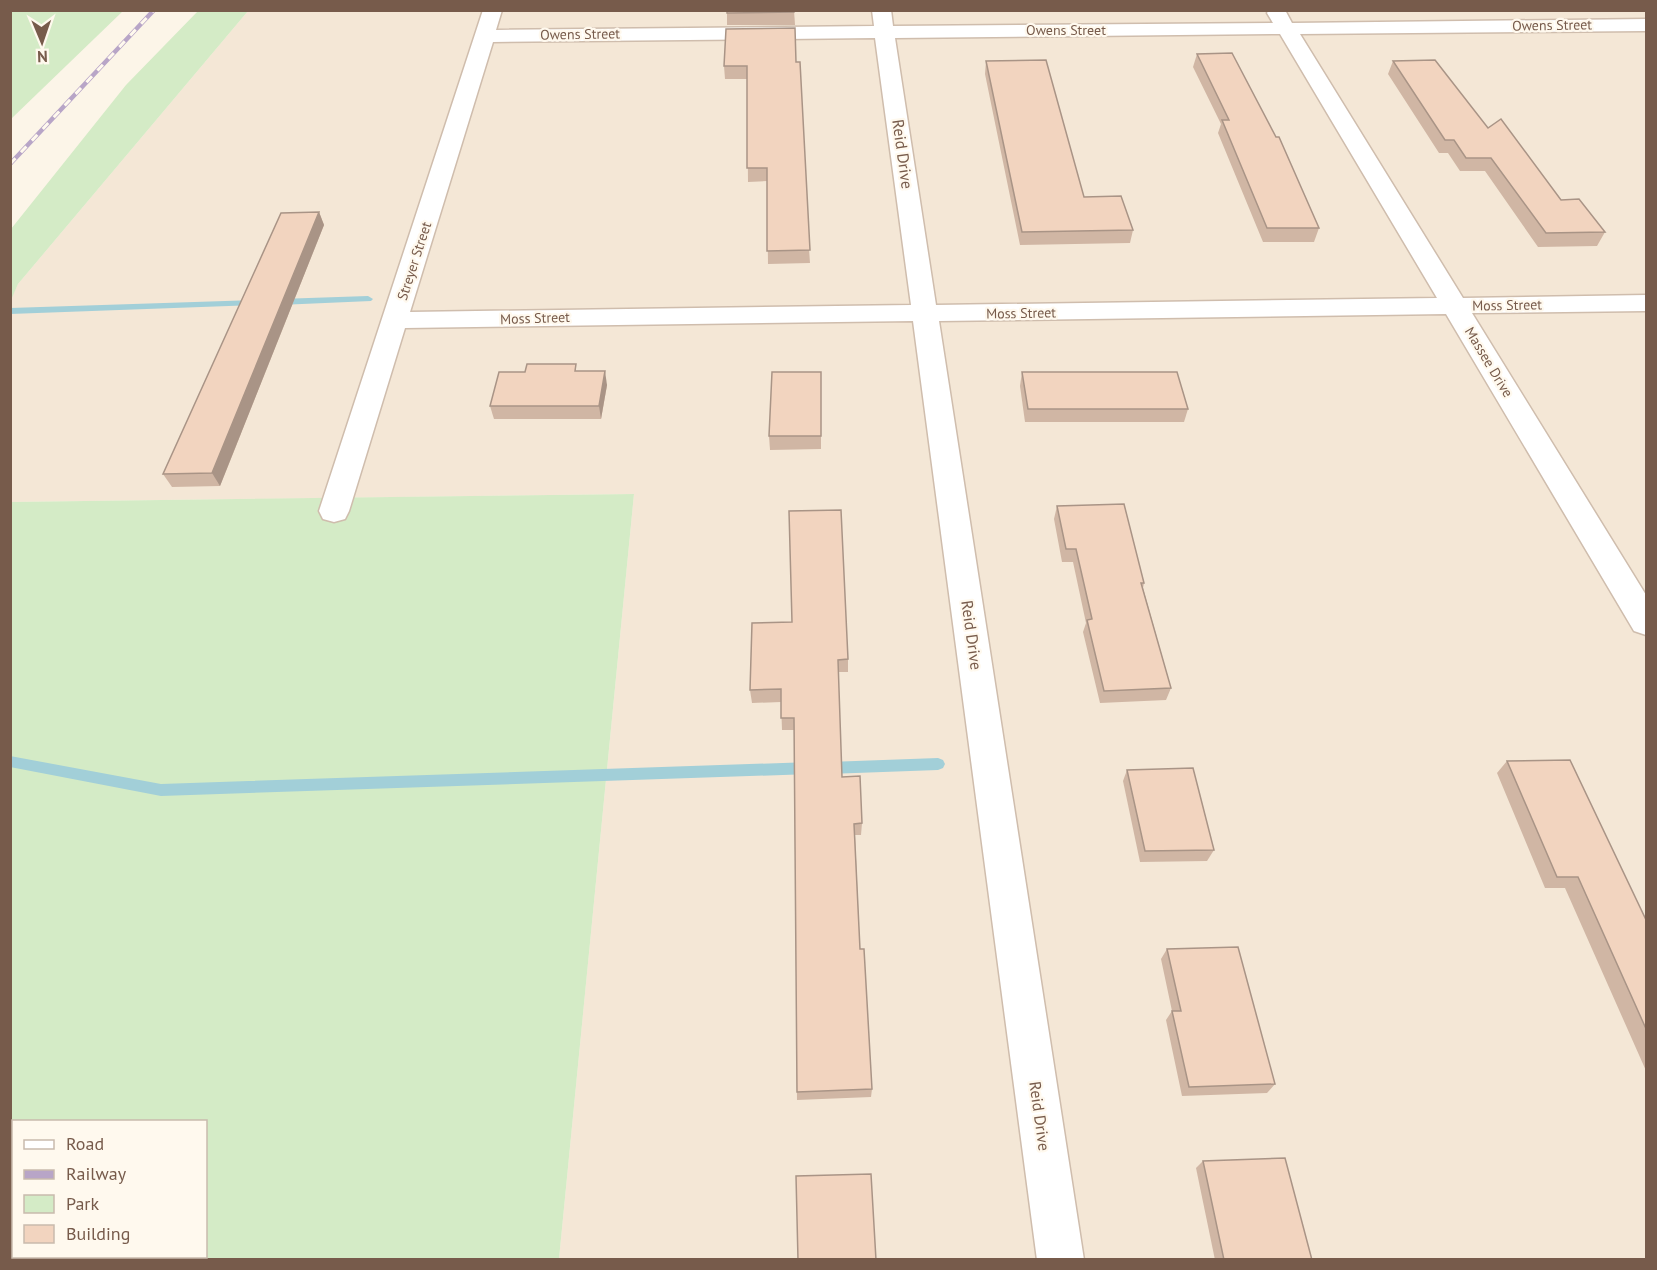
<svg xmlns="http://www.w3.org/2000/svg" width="1657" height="1270" font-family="'PT Sans',sans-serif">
<rect width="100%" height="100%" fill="#fcf5e8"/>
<path fill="#f4e7d6" d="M248,11H1646V1259H559L634,494L11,502L10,300L18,284Z"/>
<g fill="#d4ebc6" fill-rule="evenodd">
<path d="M11,10H123V11L11,119Z"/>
<path d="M198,11H248L18,284L11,300V229L126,85Z"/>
<path d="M634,494L559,1259H11L10,502ZM14,1122H206V1256H14Z"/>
</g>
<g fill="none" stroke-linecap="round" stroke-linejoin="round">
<g fill="#a2cfd8" fill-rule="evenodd">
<path d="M368,296L373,299L371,301L279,305L274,302L279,299Z"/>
<path d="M256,300L261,303L259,305L10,314V308Z"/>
<path d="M10,756L161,784L811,762L816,764L818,768L816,772L811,774L161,796L10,767Z"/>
<path d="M938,758L943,760L945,764L943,768L938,770L828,774L823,772L821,768L823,764L828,762Z"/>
</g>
<g stroke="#cfbdad" stroke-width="3">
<path id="street" d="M483,10H502L496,30L874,26L872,10H891L893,26L1273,23L1267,13L1269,10H1285L1292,23L1646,19V31L1300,34L1463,298L1646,295V311L1472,313L1646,595V635L1634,631L1446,314L939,321L1084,1260H1037L913,321L405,328L349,511L345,519L334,522L323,519L319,511ZM1280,34L1437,298L936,305L895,38ZM875,38L911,305L410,312L493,42Z"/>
</g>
<use href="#street" fill="#fff" fill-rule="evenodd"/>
<g stroke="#b8a5c7" stroke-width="4.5">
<path id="rail" d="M10,164L154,10"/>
</g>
<use href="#rail" stroke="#fff9ee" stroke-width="3" stroke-dasharray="8" stroke-linecap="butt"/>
</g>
<g fill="#d0b6a4">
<path d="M727,10H794L795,25H727Z"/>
<path d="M1197,54L1319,228L1314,242H1263L1218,133L1221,124L1193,67Z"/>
<path d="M986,61L1084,197L1133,230L1130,243L1020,245L985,74Z"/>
<path d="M1393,61L1488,128L1561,200L1605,232L1597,246L1538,247L1485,171H1460L1448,153H1439L1388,74Z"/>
<path d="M796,62L810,263L768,264L767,181L748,182L747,79H725L724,66Z"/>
<path d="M319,212L324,225L220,486L172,487L163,474Z"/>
<path d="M578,371L607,385L601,419H494L490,406Z"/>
<path d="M821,372V449L770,450L769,436Z"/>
<path d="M1022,372L1188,409L1184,422H1025L1020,386Z"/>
<path d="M1057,506L1144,583L1143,588L1171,688L1166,700L1100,703L1083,632L1086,623L1073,562H1062L1054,519Z"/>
<path d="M752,623L848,659V672H838L842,777L862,823L861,835H855L860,949L872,1089L871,1097L797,1100L794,730H782L781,702L752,703L750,690Z"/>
<path d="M1507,761L1647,922V1073L1565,888H1545L1497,773Z"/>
<path d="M1127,770L1214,850L1207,861L1140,862L1123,781Z"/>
<path d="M1167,949L1275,1084L1267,1093L1182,1096L1166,1020L1172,1011L1161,959Z"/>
<path d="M1203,1161L1312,1260H1215L1196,1168Z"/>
</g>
<g fill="#a99486">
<path d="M319,212L324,225L220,486L212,473Z"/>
<path d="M605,371L607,385L601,419L599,406Z"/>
</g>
<g fill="#f2d4bf" stroke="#a99486" stroke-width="1.5">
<path d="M727,10H794V12L727,13Z"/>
<path d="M795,28L796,62H800L810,250L767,251V168H747V66H724L726,29Z"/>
<path d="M1232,53L1276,137H1279L1319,228H1267L1222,120H1229L1197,54Z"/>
<path d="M1046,60L1084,197L1121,196L1133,230L1022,232L986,61Z"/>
<path d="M1435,60L1488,128L1501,119L1561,200L1579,199L1605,232L1546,233L1491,158H1466L1454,140H1445L1393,61Z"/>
<path d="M319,212L212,473L163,474L281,213Z"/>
<path d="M527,364H576L575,371H605L599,406H490L499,372H525Z"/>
<path d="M772,372H821V436H769Z"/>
<path d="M1022,372H1177L1188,409H1028Z"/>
<path d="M1124,504L1144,583H1141L1171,688L1104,691L1087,620L1092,619L1076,549H1066L1057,506Z"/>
<path d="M841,510L848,659L838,660L842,777L860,776L862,823L854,824L860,949H864L872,1089L797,1092L794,718H781V689L750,690L752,623L792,622L789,511Z"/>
<path d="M1570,760L1647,922V1031L1578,877H1557L1507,761Z"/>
<path d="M1193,768L1214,850L1145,851L1127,770Z"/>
<path d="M1238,947L1275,1084L1189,1087L1172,1011H1181L1167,949Z"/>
<path d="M1285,1158L1312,1260H1224L1203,1161Z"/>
<path d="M871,1174L876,1260H798L796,1176Z"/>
</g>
<g text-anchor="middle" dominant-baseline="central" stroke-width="4.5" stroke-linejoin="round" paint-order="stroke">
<g font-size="14" fill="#775b4b" stroke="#fff9ee">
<text transform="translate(1552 25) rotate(-1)">Owens Street</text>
<text x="1066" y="30">Owens Street</text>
<text transform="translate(580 34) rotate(-1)">Owens Street</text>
<text transform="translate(414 261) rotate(-72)">Streyer Street</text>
<text transform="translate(1507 305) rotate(-1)">Moss Street</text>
<text transform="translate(1021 313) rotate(-1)">Moss Street</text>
<text transform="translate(535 318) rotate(-2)">Moss Street</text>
<text transform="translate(1489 362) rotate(59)">Massee Drive</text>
</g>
<g font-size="16" fill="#775b4b" stroke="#fff9ee">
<text transform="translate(903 154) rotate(82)">Reid Drive</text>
<text transform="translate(972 635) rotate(82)">Reid Drive</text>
<text transform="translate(1040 1116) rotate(82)">Reid Drive</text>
</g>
</g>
<rect width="1657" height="1270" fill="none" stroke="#775b4b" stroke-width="24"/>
<rect x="12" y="1120" width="195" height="138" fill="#fff9ee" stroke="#c9baad" stroke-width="1.5"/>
<rect x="24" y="1140" width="30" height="9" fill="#ffffff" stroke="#c9baad" stroke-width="1.5"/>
<text x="66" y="1150" font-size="18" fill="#775b4b">Road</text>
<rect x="24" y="1170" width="30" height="9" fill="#b8a5c7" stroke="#c9baad" stroke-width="1.5"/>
<text x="66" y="1180" font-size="18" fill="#775b4b">Railway</text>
<rect x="24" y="1195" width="30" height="18" fill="#d4ebc6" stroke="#c9baad" stroke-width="1.5"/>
<text x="66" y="1210" font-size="18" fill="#775b4b">Park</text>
<rect x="24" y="1225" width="30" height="18" fill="#f2d4bf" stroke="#c9baad" stroke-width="1.5"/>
<text x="66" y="1240" font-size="18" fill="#775b4b">Building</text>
<g transform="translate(42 42) rotate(178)" stroke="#fff9ee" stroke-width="4.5" paint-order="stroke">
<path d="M0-4.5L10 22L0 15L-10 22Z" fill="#775b4b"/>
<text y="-9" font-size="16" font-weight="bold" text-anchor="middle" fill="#775b4b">N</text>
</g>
</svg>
